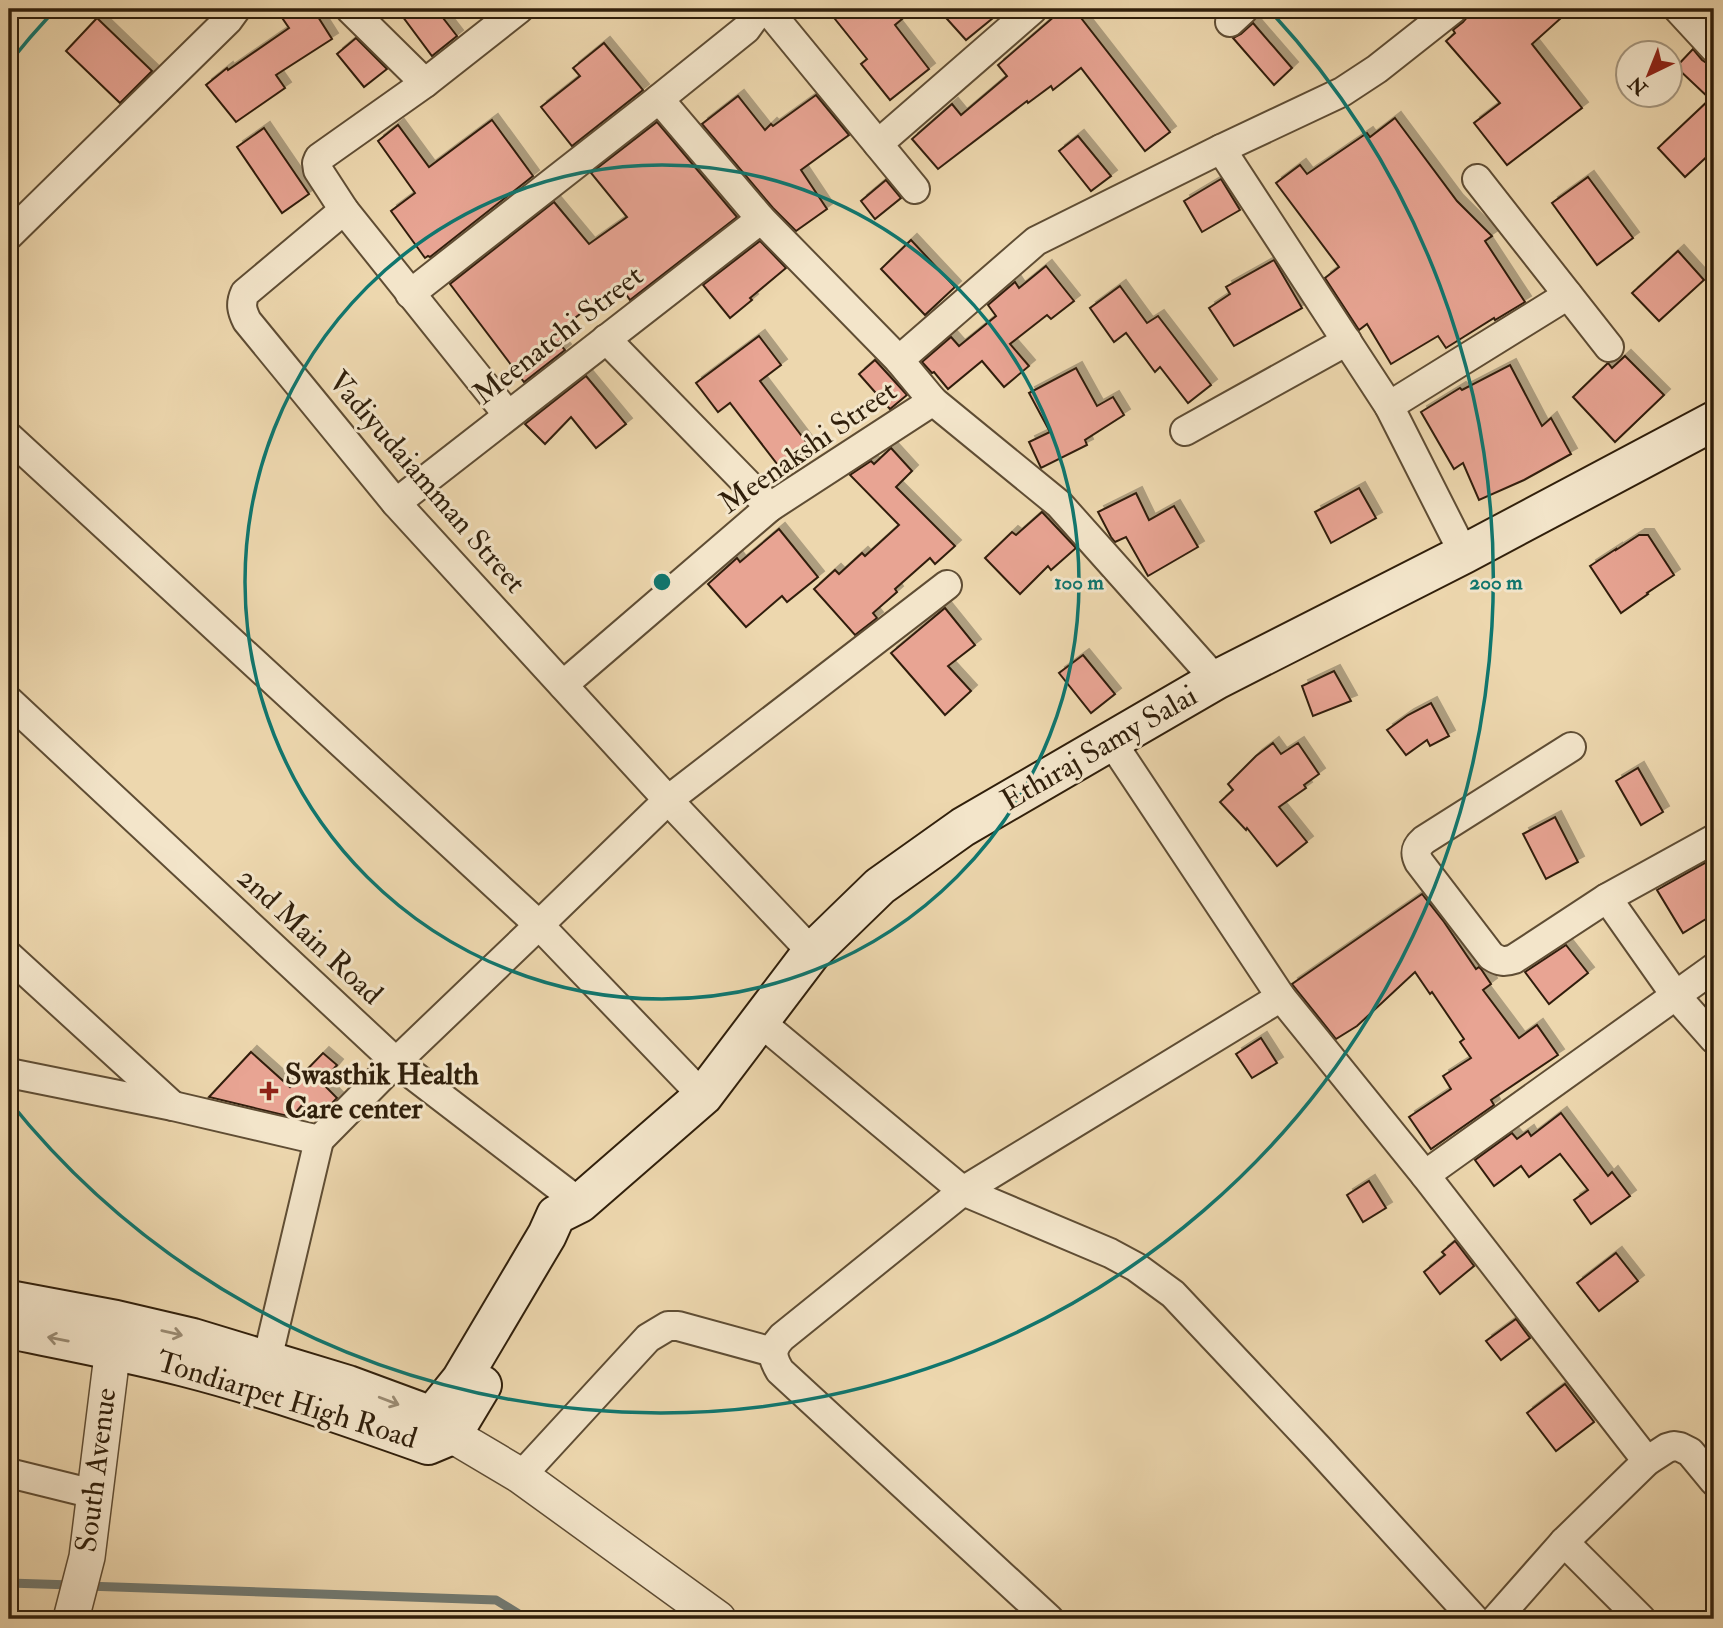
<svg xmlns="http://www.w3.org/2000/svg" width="1723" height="1628" font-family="'IM FELL Double Pica',serif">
<defs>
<filter id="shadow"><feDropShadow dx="6" dy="-6" stdDeviation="0" flood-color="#0004"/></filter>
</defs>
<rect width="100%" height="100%" fill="#edd7ae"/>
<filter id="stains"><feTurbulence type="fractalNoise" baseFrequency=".00286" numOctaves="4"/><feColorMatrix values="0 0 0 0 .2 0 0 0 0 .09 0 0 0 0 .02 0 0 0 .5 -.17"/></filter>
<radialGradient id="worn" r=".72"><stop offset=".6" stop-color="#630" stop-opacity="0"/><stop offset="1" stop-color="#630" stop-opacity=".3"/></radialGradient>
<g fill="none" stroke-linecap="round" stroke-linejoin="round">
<g stroke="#727a72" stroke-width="9">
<path d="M9,1583L72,1585"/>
<path d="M86,1586L496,1600L527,1619"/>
</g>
</g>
<g fill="#e8a493" stroke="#301f0b" stroke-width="2" filter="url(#shadow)">
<path d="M276,9H313L332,39L276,75L285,88L236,122L206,85L227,68L228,70L289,28Z"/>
<path d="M397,9H436L457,36L432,56Z"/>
<path d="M827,9H914L895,25L929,69L890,100L861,64L867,59Z"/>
<path d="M938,9H1004L966,40Z"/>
<path d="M1063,9H1074L1170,132L1145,151L1081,68L1053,90L1051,86L1028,103L1027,101L938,169L912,139L952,104L961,115L1007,76L998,65Z"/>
<path d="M1469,9H1571L1532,44L1582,108L1507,165L1474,123L1500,103L1446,41L1455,33L1453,30L1463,22L1468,16Z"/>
<path d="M97,18L152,71L120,103L66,51Z"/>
<path d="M1253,23L1292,68L1274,85L1233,38L1241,34Z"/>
<path d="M356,38L387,69L364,87L337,54Z"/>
<path d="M604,43L643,90L572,146L541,107L580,76L573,68Z"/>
<path d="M1693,49L1702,60L1708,64H1714V150L1685,177L1658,148L1710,99L1676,67Z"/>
<path d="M816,95L849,135L801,170L827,209L796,231L773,208L702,124L738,96L765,130L771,124L773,126Z"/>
<path d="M1395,118L1457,201L1492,236L1485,241L1525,302L1495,320L1494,318L1446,348L1438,336L1391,364L1367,324L1359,330L1325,278L1339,267L1276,183L1300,165L1307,174L1367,133L1370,137Z"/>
<path d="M492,120L533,176L430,257L428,256L425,258L391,211L415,193L378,141L398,125L429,167Z"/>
<path d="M657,122L737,217L630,300L619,284L558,331L563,339L558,342L565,350L524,382L450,284L554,202L589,244L627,217L591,173Z"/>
<path d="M264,128L309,194L282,213L237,147Z"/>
<path d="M1078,136L1111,176L1091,191L1059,151Z"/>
<path d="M1588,177L1633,238L1597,265L1552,203Z"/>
<path d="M1221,179L1240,210L1202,232L1184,201Z"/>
<path d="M886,180L901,198L875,219L861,201Z"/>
<path d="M911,240L955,287L925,315L881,269Z"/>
<path d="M760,241L786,268L750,298L752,300L730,318L703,285Z"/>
<path d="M1678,251L1704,280L1659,321L1632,293Z"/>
<path d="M1274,260L1302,308L1234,346L1209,308L1230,294L1226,287Z"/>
<path d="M1046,266L1074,301L1051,319L1047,315L1010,344L1029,366L1004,387L982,361L948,389L934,372L932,373L922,362L951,337L959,346L996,316L988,305L1015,282L1019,288Z"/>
<path d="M1120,286L1147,323L1158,316L1211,385L1188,403L1160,367L1155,372L1126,333L1114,342L1090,308Z"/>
<path d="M759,336L781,365L760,381L810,447L781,469L730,403L718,412L696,383Z"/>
<path d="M1625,356L1664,395L1615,442L1573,397L1608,363L1612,368Z"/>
<path d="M875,360L907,395L890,409L859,374Z"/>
<path d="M1510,365L1542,426L1551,418L1571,454L1524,480L1479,500L1463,463L1454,469L1421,412L1460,388L1462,390Z"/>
<path d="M1076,368L1097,406L1113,397L1124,415L1085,440L1087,445L1041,468L1029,442L1050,432L1029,393Z"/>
<path d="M586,376L626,424L596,448L571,417L545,444L525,424Z"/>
<path d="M891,448L912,471L896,487L955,546L935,564L930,558L895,589L897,592L873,613L877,618L855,635L814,589L835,570L839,574L862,553L865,556L899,525L850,475L871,461L874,464Z"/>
<path d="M1359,488L1376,518L1331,543L1315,512Z"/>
<path d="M1136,493L1149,520L1174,506L1198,547L1148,576L1126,537L1115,542L1111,537L1098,512Z"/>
<path d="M1042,512L1076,548L1051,570L1048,566L1020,594L985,558L1012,532L1016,535Z"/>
<path d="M779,529L818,577L787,602L782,596L746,627L708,584L737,558L740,562Z"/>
<path d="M1639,535H1648L1674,575L1647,593L1648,594L1621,613L1590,566L1616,549V550Z"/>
<path d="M945,608L975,645L948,666L971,691L945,715L891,653Z"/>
<path d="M1083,655L1115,694L1091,713L1059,673Z"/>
<path d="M1334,671L1351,701L1313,716L1302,686Z"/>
<path d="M1431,703L1449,736L1430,746L1427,740L1406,755L1387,730L1408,715Z"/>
<path d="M1273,743L1281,754L1298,743L1319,774L1304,785L1306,788L1279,807L1307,842L1277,866L1247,828L1246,830L1220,802L1233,790L1228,784L1256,756Z"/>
<path d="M1638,768L1663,812L1641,825L1616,781Z"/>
<path d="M1555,817L1578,862L1546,879L1523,834Z"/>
<path d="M1714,858V914L1683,933L1657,890Z"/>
<path d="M1422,894L1444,922L1476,969L1479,967L1481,969L1491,984L1483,990L1519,1038L1537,1025L1558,1055L1491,1100L1494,1105L1431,1149L1409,1117L1451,1089L1443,1076L1471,1058L1460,1042L1464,1039L1432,992L1430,994L1415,972L1357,1026L1336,1039L1292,984Z"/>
<path d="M1566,945L1588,973L1549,1004L1525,972Z"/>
<path d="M1261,1038L1277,1063L1252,1078L1236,1054Z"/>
<path d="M251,1052L290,1087L323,1053L337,1065L322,1083L337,1098L317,1119L302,1105L292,1117L209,1097Z"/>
<path d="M1561,1113L1608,1176L1612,1172L1630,1196L1591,1224L1574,1200L1588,1190L1560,1154L1529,1177L1521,1166L1494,1186L1475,1160L1512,1133L1517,1139L1528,1131L1531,1136Z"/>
<path d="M1369,1181L1386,1208L1363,1222L1347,1195Z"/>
<path d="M1455,1241L1474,1266L1440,1294L1424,1272L1445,1255L1442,1252Z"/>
<path d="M1616,1253L1638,1281L1599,1311L1577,1283Z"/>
<path d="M1516,1319L1530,1338L1501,1360L1486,1341Z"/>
<path d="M1565,1384L1594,1422L1556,1451L1527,1413Z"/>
</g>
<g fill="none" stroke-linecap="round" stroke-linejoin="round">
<g stroke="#5f4d34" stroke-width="32">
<g id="minor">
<path d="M350,9L425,83L519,9"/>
<path d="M755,9L754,18L746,29L659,99L761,219L899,360L933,401L1059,504L1216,680"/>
<path d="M767,9L915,189"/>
<path d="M1678,9L1714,48"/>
<path d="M1230,22L1244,9"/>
<path d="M425,83L319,158L317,163L318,170L344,210L508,415"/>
<path d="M878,144L1032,10"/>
<path d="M1221,149L1389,406L1464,554"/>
<path d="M1477,179L1609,347"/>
<path d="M344,210L245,293C240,304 242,311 247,321L396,503L668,800L812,952"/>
<path d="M9,235L228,20L236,9"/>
<path d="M410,294L659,99"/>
<path d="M606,339L770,507"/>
<path d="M899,360L1036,241L1221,149L1342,92L1377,69L1453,9"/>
<path d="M1389,406L1568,295"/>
<path d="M1185,431L1347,341"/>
<path d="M9,437L539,925L703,1096"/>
<path d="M396,503L761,219"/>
<path d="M563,685L770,507L933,401"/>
<path d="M9,701L396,1062L580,1203"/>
<path d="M1111,741L1281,997L1425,1175L1647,1461"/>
<path d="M1571,747L1424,840C1416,847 1414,852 1419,862L1491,956C1500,962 1505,962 1514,959L1607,898L1714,839"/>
<path d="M1607,898L1676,996L1714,1039"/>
<path d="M9,956L173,1106"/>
<path d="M759,1021L963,1191L1110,1253L1136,1267L1173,1294L1318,1448L1474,1619"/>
<path d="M9,1073L173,1106L319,1140L396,1062L539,925L668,800L947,585"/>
<path d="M1425,1175L1714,968"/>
<path d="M267,1360L319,1140"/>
<path d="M9,1473L94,1494"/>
<path d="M521,1476L648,1338L668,1326H678L773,1352"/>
<path d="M1564,1542L1641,1619"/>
<path d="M1049,1619L780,1371C771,1356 771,1349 782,1337L963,1191L1281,997"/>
<path d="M1496,1619L1564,1542L1647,1461L1667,1448L1674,1446L1680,1447L1690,1452L1714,1481"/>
</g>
</g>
<g stroke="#5f4d34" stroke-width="38">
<g id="tertiary">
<path d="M452,1435L521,1476L718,1619"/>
<path d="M71,1619L87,1557L116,1323"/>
</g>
</g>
<g stroke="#301f0b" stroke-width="42">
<g id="secondary">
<path d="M9,1300L116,1320L193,1338L348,1385L432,1416L461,1380L547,1235L556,1215L580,1203L703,1096L812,952L880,886L963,827L1216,680L1464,554L1714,421"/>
<path d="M9,1329C68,1341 127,1352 185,1367C267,1388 349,1417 428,1445L452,1435L482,1385"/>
</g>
</g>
<use href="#minor" stroke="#f3e5ca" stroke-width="28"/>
<use href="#tertiary" stroke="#f3e5ca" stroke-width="35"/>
<use href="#secondary" stroke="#f3e5ca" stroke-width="38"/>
</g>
<defs><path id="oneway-shaft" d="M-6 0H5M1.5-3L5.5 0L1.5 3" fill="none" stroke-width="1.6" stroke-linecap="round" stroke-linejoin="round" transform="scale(1.75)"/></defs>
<g stroke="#9b8c74">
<use href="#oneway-shaft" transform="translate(172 1333) rotate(13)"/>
<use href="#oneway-shaft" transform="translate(58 1339) rotate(-169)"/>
<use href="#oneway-shaft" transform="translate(389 1401) rotate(21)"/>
</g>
<g fill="none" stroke="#0f766e" stroke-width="3.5">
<circle cx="662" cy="582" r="417"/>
<path d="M9 63A834 834 0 0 1 52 13M1272 13A834 834 0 1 1 9 1101"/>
</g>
<path fill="#8f2418" stroke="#f3e5ca" stroke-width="2.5" d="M265.5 1080.5h7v7h7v7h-7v7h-7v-7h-7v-7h7z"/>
<g text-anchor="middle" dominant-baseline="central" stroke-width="6" stroke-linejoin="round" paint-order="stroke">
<g font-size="30" fill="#301f0b" stroke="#f3e5ca">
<text transform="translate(558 335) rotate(-38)">Meenatchi Street</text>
<text transform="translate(808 447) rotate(-35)">Meenakshi Street</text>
<text transform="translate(427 482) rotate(49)">Vadiyudaiamman Street</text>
<text transform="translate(1099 748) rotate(-30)">Ethiraj Samy Salai</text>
<text transform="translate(310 936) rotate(43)">2nd Main Road</text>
<text transform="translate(287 1400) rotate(17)">Tondiarpet High Road</text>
<text transform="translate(96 1470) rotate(-83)">South Avenue</text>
</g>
<g font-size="30" font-weight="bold" fill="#301f0b" stroke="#f3e5ca" text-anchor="start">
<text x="285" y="1074">Swasthik Health<tspan x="285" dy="34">Care center</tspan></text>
</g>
</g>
<circle cx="662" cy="582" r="10" fill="#0f766e" stroke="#f3e5ca" stroke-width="3.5"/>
<g font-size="21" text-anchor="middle" font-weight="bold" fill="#0f766e" stroke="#f3e5ca" stroke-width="6" stroke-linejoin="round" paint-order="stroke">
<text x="1079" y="589">100 m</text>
<text x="1496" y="589">200 m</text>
</g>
<rect width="1723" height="1628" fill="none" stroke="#edd7ae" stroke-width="35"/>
<rect x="10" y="10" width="1702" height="1607" fill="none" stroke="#301f0b" stroke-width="3.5"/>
<rect x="18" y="18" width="1688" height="1593" fill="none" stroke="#301f0b" stroke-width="2"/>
<g transform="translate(1649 74) rotate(223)"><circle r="33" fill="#f3e5ca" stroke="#a5967e" stroke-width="2"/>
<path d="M0-5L12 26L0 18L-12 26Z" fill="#8f2418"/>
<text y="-10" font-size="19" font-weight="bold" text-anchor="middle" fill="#301f0b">N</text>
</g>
<rect width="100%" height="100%" filter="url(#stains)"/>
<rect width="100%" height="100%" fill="url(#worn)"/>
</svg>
